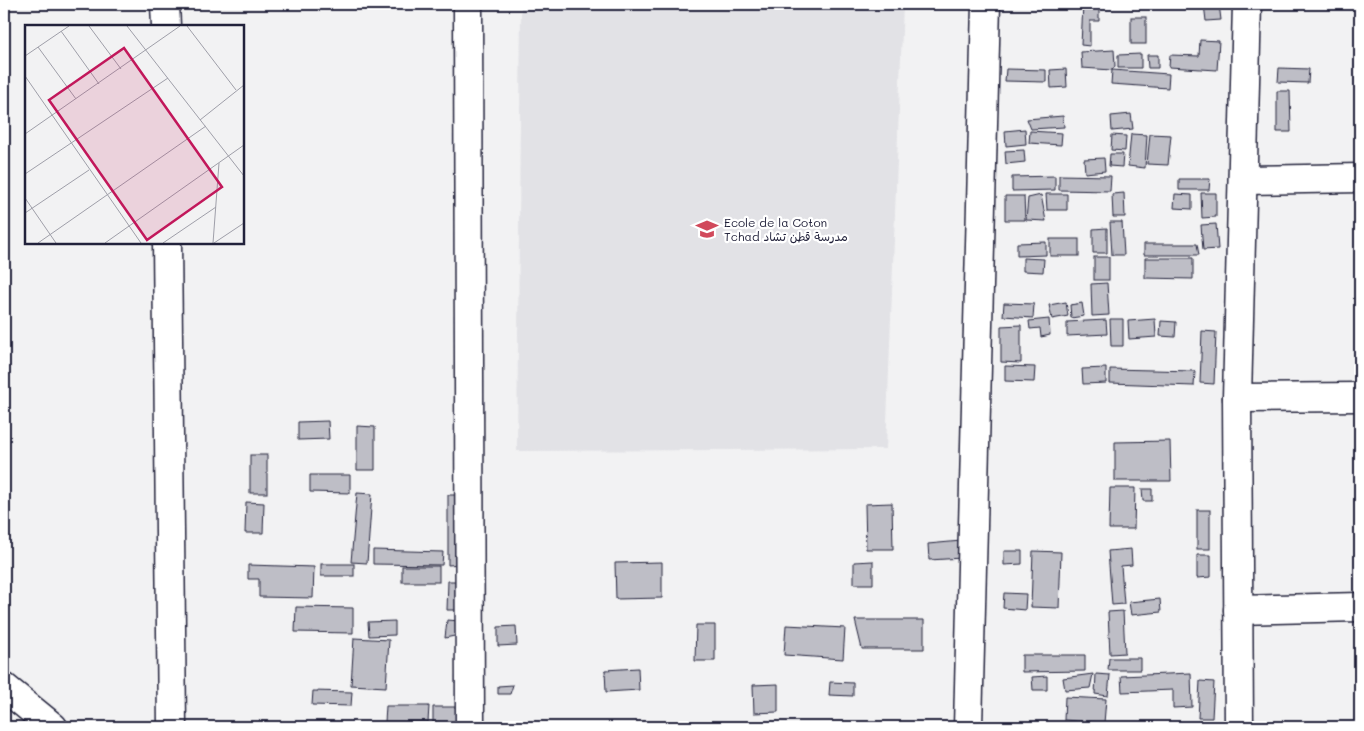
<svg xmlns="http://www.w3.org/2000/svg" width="1364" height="731" font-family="Mali,'Playpen Sans Arabic',sans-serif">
<rect width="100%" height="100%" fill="#f2f2f3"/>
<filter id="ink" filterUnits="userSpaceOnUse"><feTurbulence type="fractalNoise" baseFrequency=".02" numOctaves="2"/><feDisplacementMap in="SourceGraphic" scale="10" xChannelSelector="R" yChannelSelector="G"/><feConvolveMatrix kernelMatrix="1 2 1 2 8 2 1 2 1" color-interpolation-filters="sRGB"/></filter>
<g filter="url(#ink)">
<path fill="#e2e2e6" d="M521,4H903L886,449L517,451Z"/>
<g fill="#bebec6" stroke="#22223b">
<path d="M1083,4H1099V21H1090V46L1081,45Z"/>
<path d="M1204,4H1219L1221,20L1206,21Z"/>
<path d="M1358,8H1360V38H1357Z"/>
<rect x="1131" y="17" width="15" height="27"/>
<path d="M1200,40L1219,41L1217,70L1169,67L1170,55L1199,56Z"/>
<path d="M1114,50L1115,66L1112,70L1082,68L1081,52Z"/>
<path d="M1141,54V68H1118V55Z"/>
<path d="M1147,55H1158V68H1148Z"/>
<path d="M1279,68L1309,69L1308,83L1278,82Z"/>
<path d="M1006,69L1046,70V82L1005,81Z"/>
<path d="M1066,69L1067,87L1051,88L1050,70Z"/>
<path d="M1112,70L1169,74L1168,88L1111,84Z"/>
<path d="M1277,91H1290L1291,132H1277Z"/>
<path d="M1131,114L1133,129L1112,131L1111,116Z"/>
<path d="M1063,116L1064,127L1031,129L1027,119Z"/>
<path d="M1025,129L1026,144L1006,146L1005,131Z"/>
<path d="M1030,131L1062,133L1061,145L1029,143Z"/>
<path d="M1131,134L1147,135L1145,168L1128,166Z"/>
<path d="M1150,134L1171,135L1168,165L1147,164Z"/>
<path d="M1112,135L1126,136L1125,151L1111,150Z"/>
<path d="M1024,150L1025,162L1006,164L1005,151Z"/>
<path d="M1110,154H1123L1122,167L1109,166Z"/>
<path d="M1104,158L1105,171L1085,173L1084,159Z"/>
<path d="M1059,175L1111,176L1110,191L1059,190Z"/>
<path d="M1055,176V190L1012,191V177Z"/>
<path d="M1179,179H1210L1209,190H1179Z"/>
<path d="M1124,193L1125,217H1113L1112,194Z"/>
<path d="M1201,193H1216V217L1202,218Z"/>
<path d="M1046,194H1067V210H1047Z"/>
<path d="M1175,194L1192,195V209L1174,208Z"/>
<path d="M1041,195L1046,221L1026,220L1028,198Z"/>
<path d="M1005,196H1024L1025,220H1005Z"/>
<path d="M1110,222H1122L1124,255H1112Z"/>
<path d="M1216,224L1218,249L1203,250L1201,225Z"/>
<path d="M1107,228V253H1093V229Z"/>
<rect x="1050" y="239" width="29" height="17"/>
<path d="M1046,242V255L1017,256V243Z"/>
<path d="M1144,244H1197L1199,255H1144Z"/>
<rect x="1094" y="257" width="15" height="23"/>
<path d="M1023,258L1044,259L1043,272L1023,271Z"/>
<path d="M1145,258H1193V279L1145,278Z"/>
<path d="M1107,283L1109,315L1092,316L1091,284Z"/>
<path d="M1066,302L1068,316L1052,319L1049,305Z"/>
<path d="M1004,303L1034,304L1033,318L1003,316Z"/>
<path d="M1082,303L1084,316L1071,318L1070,305Z"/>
<path d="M1049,319L1050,335L1041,337L1040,328L1030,329L1029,321Z"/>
<path d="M1110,319H1123V346H1111Z"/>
<path d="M1155,319L1156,337L1129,339L1128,321Z"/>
<path d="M1106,320L1107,334L1067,336V322Z"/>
<path d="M1161,321L1176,322L1175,337L1160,336Z"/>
<path d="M1021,325V363L1001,362V326Z"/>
<path d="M1202,331L1216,332L1214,384L1200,383Z"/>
<path d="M1005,366L1035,367L1034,382L1005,381Z"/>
<path d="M1106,368V383L1083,384L1082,369Z"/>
<path d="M1110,369L1195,371L1194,386L1110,383Z"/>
<path d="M328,421L329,439L298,440V422Z"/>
<path d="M357,426L375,427V470H357Z"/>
<path d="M1170,441L1171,481H1115V442Z"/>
<rect x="250" y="455" width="17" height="38"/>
<path d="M310,475H350V493L310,492Z"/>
<path d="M1110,488H1135L1134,529H1109Z"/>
<path d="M1142,489H1152V501H1143Z"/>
<path d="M357,493L372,494L367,563L351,562Z"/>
<path d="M448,495H463L462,564L448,565Z"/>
<path d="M246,502L264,503L263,533H245Z"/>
<path d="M892,503L893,549H866L865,504Z"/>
<rect x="1197" y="510" width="13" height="39"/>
<path d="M961,541L962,558L929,560L928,544Z"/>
<path d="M1131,549L1132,565L1121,566L1124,604L1112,605L1108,551Z"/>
<path d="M373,550L443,552L442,565L373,564Z"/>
<path d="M1004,551H1022V564L1004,565Z"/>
<path d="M1033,551L1061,552L1059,608L1031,607Z"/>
<path d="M1197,555H1211V577L1197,578Z"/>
<path d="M873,561V584H854V562Z"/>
<path d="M662,562V598L616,599L615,563Z"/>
<rect x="321" y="564" width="33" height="12"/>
<path d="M248,565L314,567L313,598L259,597V579H248Z"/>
<rect x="402" y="566" width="37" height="16"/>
<path d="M448,581H462L461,610H447Z"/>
<path d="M1004,593L1026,594L1025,610L1003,608Z"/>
<path d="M1160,599L1161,612L1131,615L1129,602Z"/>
<path d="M296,607L353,608V633L295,632Z"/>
<path d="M1123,611L1125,653L1110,654L1108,612Z"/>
<path d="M447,620L460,621L459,635L445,638Z"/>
<path d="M855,620H924V649H862Z"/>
<path d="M395,621V635L369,636L368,622Z"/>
<path d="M696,625H715V661H695Z"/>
<path d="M786,625L845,628L843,659L784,655Z"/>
<path d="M516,626L517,645L498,646V627Z"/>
<path d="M354,638L389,640L386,687L351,685Z"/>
<path d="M1022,655H1085V671L1022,672Z"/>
<path d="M1109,658H1140V670H1108Z"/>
<path d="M638,668L639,690L606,692L605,670Z"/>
<path d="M1191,673L1192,707L1173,708V690L1122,692L1121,676Z"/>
<path d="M1093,674L1090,688L1065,690L1063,678Z"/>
<path d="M1096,674L1110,675L1108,696L1095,694Z"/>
<path d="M1047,676V690H1033L1032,677Z"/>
<path d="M1200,681L1214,682L1212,718H1198Z"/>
<path d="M830,682L853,683V696L829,695Z"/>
<path d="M778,684V712L754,713L753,685Z"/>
<path d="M513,685L510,694H498V686Z"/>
<path d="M313,691L352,692L351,706L312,705Z"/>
<path d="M1065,697L1106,699L1104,723L1064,720Z"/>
<path d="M386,706H429L428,722H385Z"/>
<path d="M433,707H457V727H438L440,722L433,723Z"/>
<path d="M1003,724L1041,726V727H1003Z"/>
</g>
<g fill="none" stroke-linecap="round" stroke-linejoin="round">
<g stroke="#22223b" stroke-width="31">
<g id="minor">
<path d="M165,4L166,26"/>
<path d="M468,4L470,727"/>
<path d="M1243,180L1360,178"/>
<path d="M167,242L172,727"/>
<path d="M1237,398L1360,397"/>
<path d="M1238,610L1360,607"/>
<path d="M4,687L53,727"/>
<path d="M968,727L986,4"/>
<path d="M1239,727L1237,398L1247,4"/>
</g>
</g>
<use href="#minor" stroke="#fff" stroke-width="28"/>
</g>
</g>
<defs>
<g id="school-bare" transform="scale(1.725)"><path d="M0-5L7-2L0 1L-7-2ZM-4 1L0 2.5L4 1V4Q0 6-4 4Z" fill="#d1495b" stroke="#fff" stroke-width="2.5" paint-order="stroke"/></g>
</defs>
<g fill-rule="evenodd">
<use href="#school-bare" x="707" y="229"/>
</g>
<g text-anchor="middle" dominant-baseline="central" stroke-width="4.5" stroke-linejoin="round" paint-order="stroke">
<g font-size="12" fill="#22223b" stroke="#fff" text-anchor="start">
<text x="724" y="222">Ecole de la Coton<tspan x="724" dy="14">Tchad مدرسة قطن تشاد</tspan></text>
</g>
</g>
<g transform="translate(25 25)">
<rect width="219" height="219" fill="#f2f2f3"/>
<path fill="none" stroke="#9f9fa9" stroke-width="1" d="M64,1L96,44M102,1L219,151M162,1L211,65M36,6L74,59M13,22L51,74M0,31L44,1M0,51L116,218M175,95L219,60M0,109L155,1M0,149L143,53M0,173L31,218M0,188L64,145M13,218L181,101M80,218L219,120M138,218L191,182M188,218L194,138M189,218L219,198"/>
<path fill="#c2185b" fill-opacity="0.15" stroke="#c2185b" stroke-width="2.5" d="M99,23L197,162L122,215L24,75Z"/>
<rect width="219" height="219" fill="none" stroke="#22223b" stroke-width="2.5"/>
</g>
<rect width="1364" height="731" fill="none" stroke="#fff" stroke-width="20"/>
<rect x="10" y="10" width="1344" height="711" fill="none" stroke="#22223b" stroke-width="2" filter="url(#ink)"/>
</svg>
